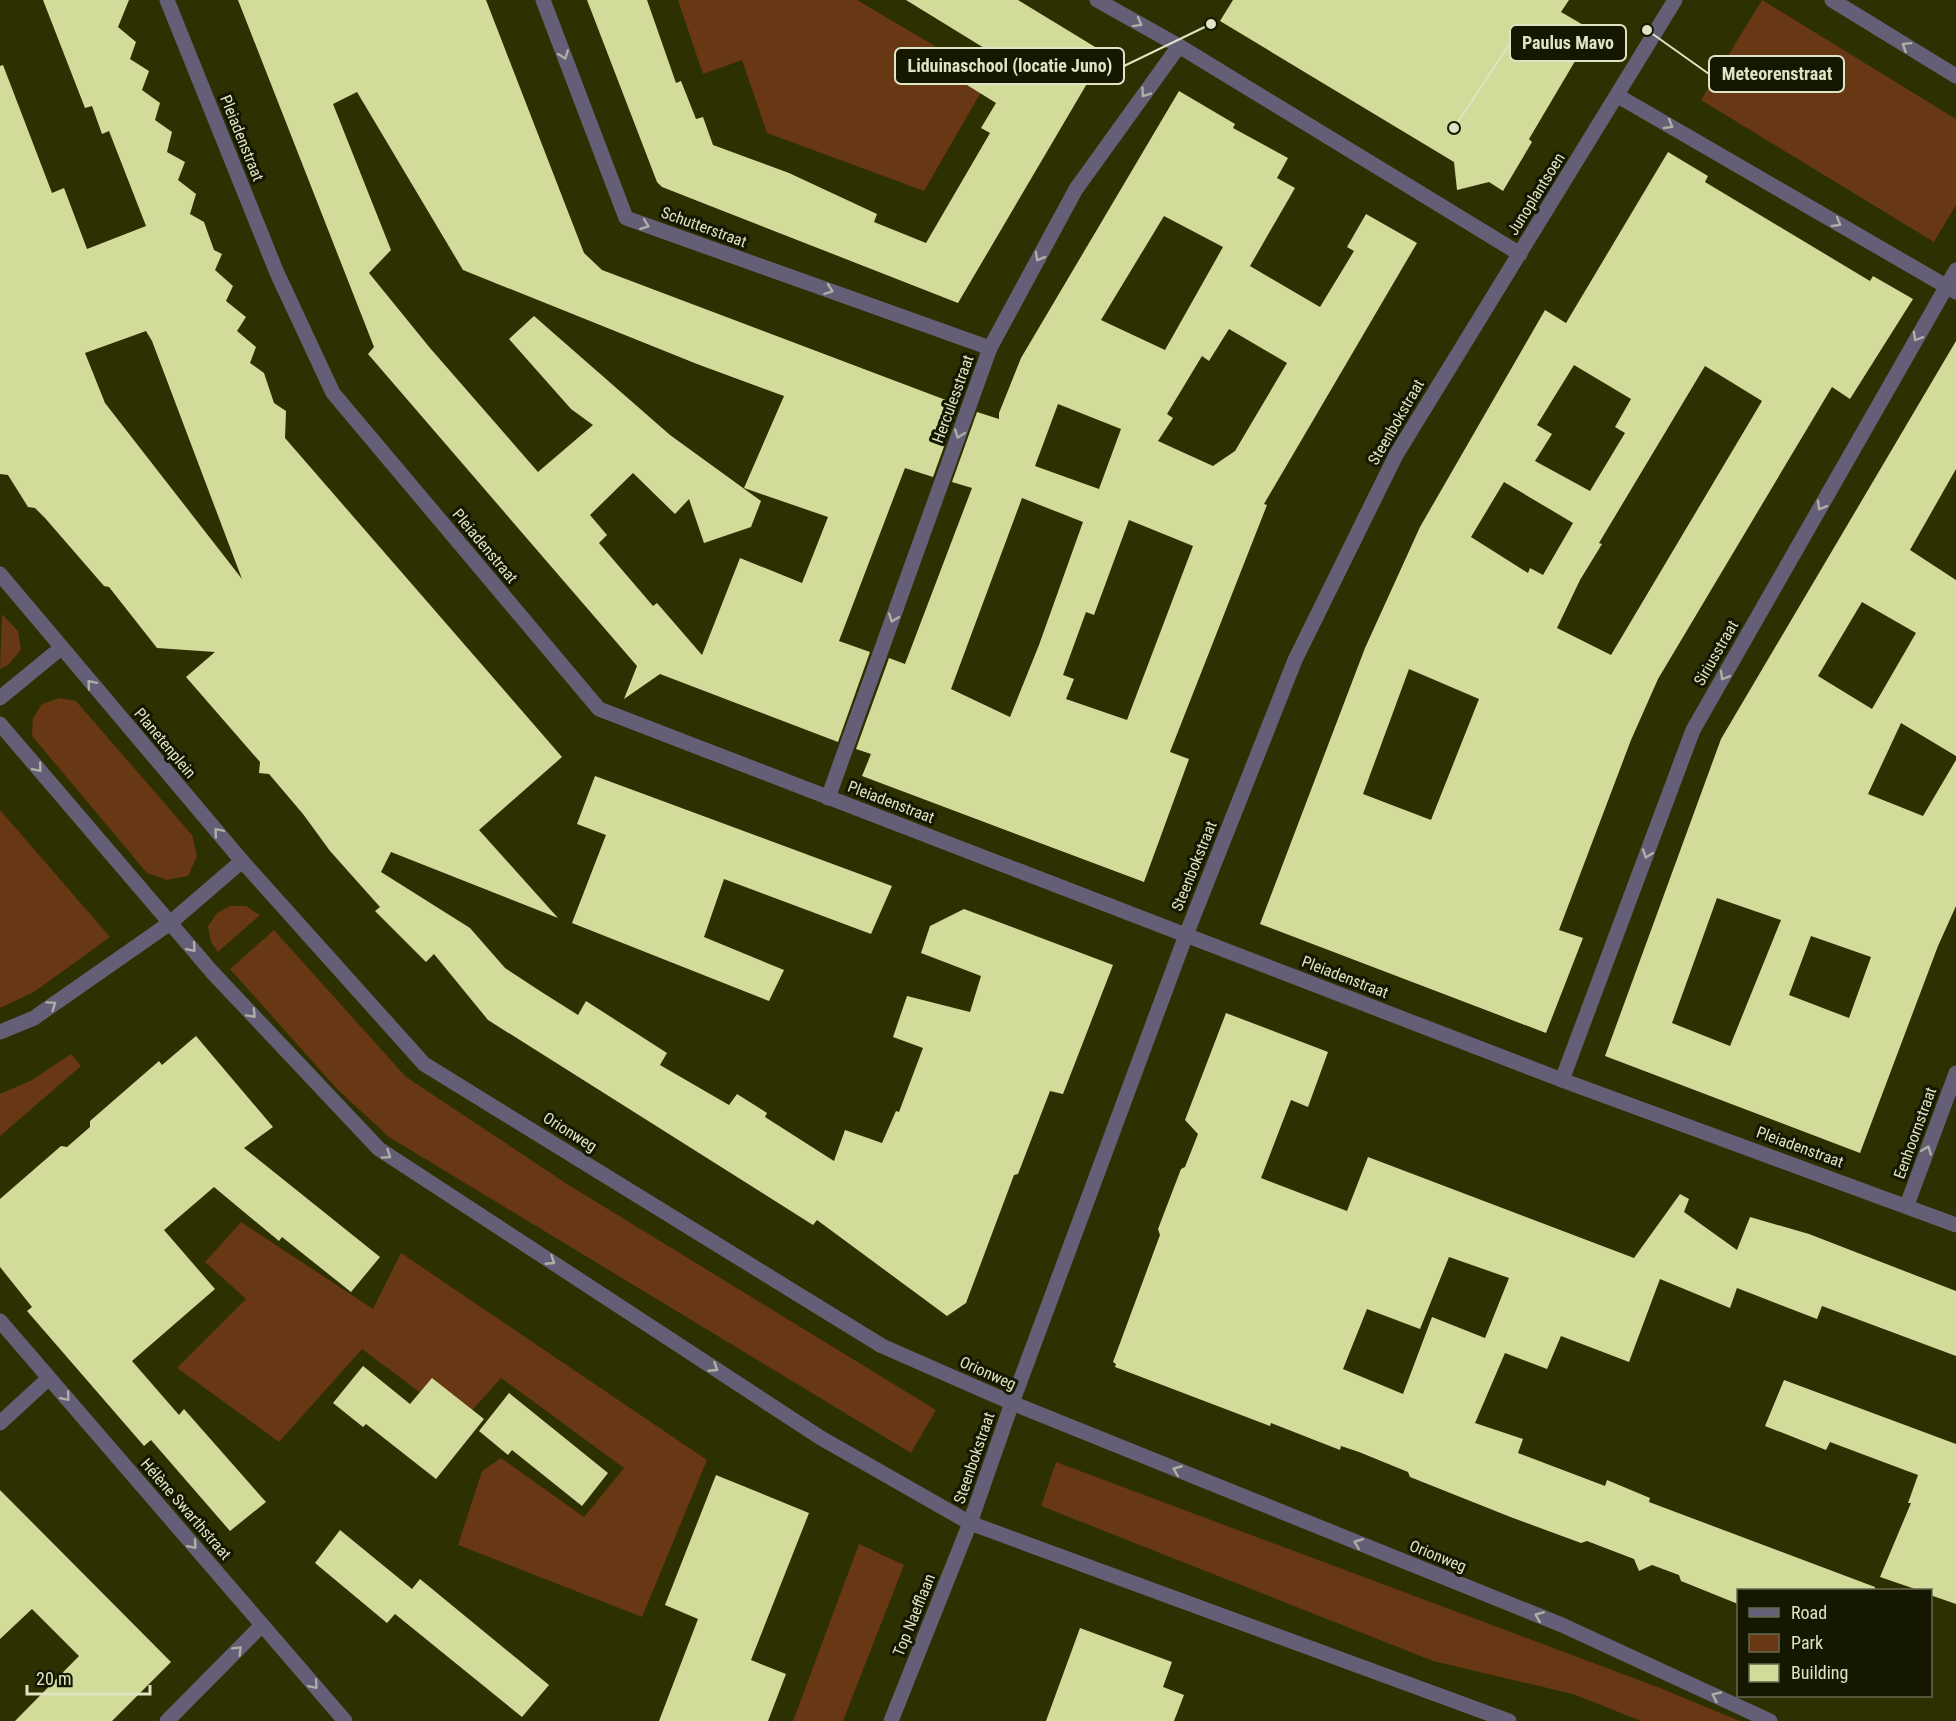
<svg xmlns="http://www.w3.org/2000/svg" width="1956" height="1721" font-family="'Roboto Condensed',sans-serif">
<rect width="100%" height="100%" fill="#2d3000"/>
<g fill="#683713">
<path d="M678,0H857L989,78L924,191L767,133L742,60L703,74Z"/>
<path d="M1762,0L1956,119V205L1934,242L1701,100Z"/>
<path d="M2,614L18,631L21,650L8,665L0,669Z"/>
<path d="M59,698L76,701L192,835L197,856L188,876L167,880L147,873L32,736L33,718L42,704Z"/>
<path d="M0,810L110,937L34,992L0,1008Z"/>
<path d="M230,906H246L260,915L218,952L211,942L208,926L217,913Z"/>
<path d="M274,930L406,1077L567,1184L936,1410L911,1453L389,1137L338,1090L230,969Z"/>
<path d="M71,1054L81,1066L0,1136V1094L32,1080Z"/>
<path d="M241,1222L373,1309L401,1253L707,1460L642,1617L458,1545L482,1471L501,1458L584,1517L624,1468L501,1378L461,1423L362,1349L279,1442L177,1368L246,1299L205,1262Z"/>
<path d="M1056,1462L1660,1688L1740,1721H1641L1573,1694L1433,1661L1041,1506Z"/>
<path d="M859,1544L904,1565L843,1721H793Z"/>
</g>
<g fill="#d3db9a" fill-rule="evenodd">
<path d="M43,0H129L118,27L136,42L130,59L149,71L142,90L160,103L155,120L172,132L167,152L185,162L178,180L196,194L190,214L204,222L214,250L222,254L215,270L233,286L226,301L246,317L237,331L256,347L250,363L264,373L274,403L286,411L285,438L562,757L479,830L558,918L391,852L381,872L470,928L505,968L540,991L578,1015L586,1001L667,1053L660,1065L729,1105L737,1094L767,1113L765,1117L834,1161L845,1130L882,1143L896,1111L899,1112L923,1048L893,1037L907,996L970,1012L981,976L921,953L930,926L964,909L1113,965L1063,1094L1050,1091L1018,1174L1014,1175L966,1303L947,1316L817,1220L813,1225L488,1020L434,954L426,962L375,911L380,907L330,851L303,814L269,774L259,773L260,762L186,677L215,652L157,648L109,587L104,586L45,518L35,508L28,507L8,475L0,474V66L3,65L52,193L64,188L87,249L146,226L109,131L102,134L92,106L85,108ZM146,331L152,341L242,579L105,403L85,353Z"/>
<path d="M238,0H486L584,253L602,270L959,405L933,477L905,468L839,641L870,652L838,742L660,674L624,699L637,666L368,354L374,347ZM357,92L463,270L697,364L784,396L744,488L828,517L802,583L740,558L702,655L657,603L653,606L599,543L607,535L590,515L633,473L675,514L689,499L704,543L751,527L761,501L670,435L534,316L509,339L571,409L593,425L538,472L430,348L369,273L391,250L333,104Z"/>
<path d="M587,0H647L676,83L681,81L696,119L703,117L713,145L789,173L877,214L874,222L926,243L990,133L981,128L996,103L967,85L989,51L906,0H1018L1105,53L958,303L662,187L657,182Z"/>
<path d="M1233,0H1569L1561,12L1585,26L1573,47L1581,51L1529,139L1532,142L1503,191L1489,182L1457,190L1454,162L1220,21Z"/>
<path d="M1179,91L1235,124L1233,128L1288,158L1277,178L1295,188L1250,266L1320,307L1354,251L1347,247L1366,214L1417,243L1264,504L1267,505L1170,752L1189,759L1144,882L862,776L871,754L856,749L889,658L905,664L972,488L952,482L977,412L999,419V413L1021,358ZM1164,216L1223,247L1165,350L1101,320ZM1229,329L1287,363L1235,451L1213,466L1158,441L1173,418L1167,414L1202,356L1209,361ZM1058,404L1121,429L1099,489L1035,466ZM1022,498L1083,522L1039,645L1010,717L951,689ZM1129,520L1193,546L1127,720L1066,699L1074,679L1063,675L1086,612L1094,615Z"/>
<path d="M1668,152L1708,176L1705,182L1870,281L1873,276L1913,299L1850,399L1832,387L1658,679L1631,740L1559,930L1583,938L1546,1033L1260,924L1365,648L1420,527L1545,310L1566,323ZM1574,365L1631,399L1615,427L1625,433L1590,491L1535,461L1552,434L1537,425ZM1705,366L1762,401L1611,655L1557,628L1580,580L1602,544L1599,543ZM1504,482L1573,523L1543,575L1530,568L1528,573L1471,537ZM1409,669L1479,699L1431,820L1363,794Z"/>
<path d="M1956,341V469L1910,550L1956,580V756L1901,723L1868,794L1923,816L1956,760V906L1938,946L1860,1153L1605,1056L1721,739ZM1862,602L1916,633L1872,709L1818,676ZM1717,898L1781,920L1730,1046L1672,1023ZM1811,936L1871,957L1849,1018L1789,995Z"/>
<path d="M595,776L892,886L871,934L724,879L704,937L784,970L769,1001L572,923L606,835L577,824Z"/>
<path d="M1226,1013L1328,1052L1308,1107L1291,1100L1261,1178L1347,1211L1368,1157L1634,1258L1680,1194L1689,1199L1684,1212L1737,1250L1750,1217L1809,1234L1956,1291V1356L1822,1306L1817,1319L1737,1288L1730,1308L1660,1279L1629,1362L1561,1336L1547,1369L1505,1353L1475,1423L1523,1439L1518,1453L1605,1486L1607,1480L1650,1498L1649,1502L1875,1587V1590H1738V1604L1681,1581L1679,1575L1652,1565L1639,1571L1634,1559L1587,1541L1581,1543L1513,1518L1410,1477L1408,1472L1359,1452L1341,1446L1340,1450L1271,1423L1270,1426L1115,1367L1116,1364L1113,1362L1160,1235L1158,1229L1181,1169L1185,1167L1198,1134L1185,1120ZM1449,1257L1509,1278L1485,1338L1432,1317L1403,1394L1343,1369L1367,1309L1420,1329Z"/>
<path d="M196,1036L273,1127L244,1148L380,1257L351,1292L282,1237L279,1241L214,1187L164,1230L215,1289L132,1361L179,1415L184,1409L266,1502L230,1531L151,1440L144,1446L27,1311L32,1307L0,1267V1199L61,1146L67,1147L90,1127V1121L159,1061L162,1065Z"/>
<path d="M363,1366L410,1404L432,1378L484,1419L436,1479L366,1424L363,1427L333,1403Z"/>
<path d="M1784,1380L1956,1444V1604L1930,1595V1590H1918L1880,1577L1911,1503H1908L1918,1475L1830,1442L1826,1450L1765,1426Z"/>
<path d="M509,1393L608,1473L582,1506L512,1450L508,1455L479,1431Z"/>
<path d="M716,1475L809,1513L751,1660L786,1674L768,1721H659L698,1619L665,1605Z"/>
<path d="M0,1490L171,1662L112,1721H15L79,1656L32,1609L0,1639Z"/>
<path d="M340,1530L412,1589L420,1579L549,1685L522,1717L395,1614L387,1623L315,1563Z"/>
<path d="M1080,1628L1172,1662L1163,1687L1184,1695L1174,1721H1046Z"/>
</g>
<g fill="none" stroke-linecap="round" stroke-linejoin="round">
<g stroke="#645f77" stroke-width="15">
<path d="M167,0L277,273L333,393L599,709L1562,1080L1956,1225"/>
<path d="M543,0L626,218L990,348"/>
<path d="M1097,0L1179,46L1520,254"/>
<path d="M1832,0L1956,76"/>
<path d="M1618,96L1956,292"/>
<path d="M0,574L242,861L424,1064L882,1346L1012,1403L1562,1625L1770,1721"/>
<path d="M0,698L61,648"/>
<path d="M0,724L212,972L379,1149L821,1438L970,1523L1509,1721"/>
<path d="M828,798L990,348L1076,189L1179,46"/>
<path d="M0,1032L34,1018L170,923L242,861"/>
<path d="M1562,1080L1693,730L1956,270"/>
<path d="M1907,1205L1956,1073"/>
<path d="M0,1321L345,1721"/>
<path d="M0,1423L49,1378"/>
<path d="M167,1721L262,1625"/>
<path d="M891,1721L970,1523L1012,1403L1186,935L1295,660L1396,455L1675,0"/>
</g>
</g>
<defs><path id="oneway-chevron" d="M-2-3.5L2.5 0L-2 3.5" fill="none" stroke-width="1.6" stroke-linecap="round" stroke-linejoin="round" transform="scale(1.5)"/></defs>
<g stroke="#aeafa5">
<use href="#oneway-chevron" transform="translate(1138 23) rotate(29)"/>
<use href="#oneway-chevron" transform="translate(1906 46) rotate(-148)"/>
<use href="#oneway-chevron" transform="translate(564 55) rotate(69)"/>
<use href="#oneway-chevron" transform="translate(1145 93) rotate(125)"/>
<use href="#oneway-chevron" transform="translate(1669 125) rotate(30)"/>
<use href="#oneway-chevron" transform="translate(1837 223) rotate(30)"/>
<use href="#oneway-chevron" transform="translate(645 225) rotate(20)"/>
<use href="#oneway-chevron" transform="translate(1039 257) rotate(119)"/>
<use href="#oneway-chevron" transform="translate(829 290) rotate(20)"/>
<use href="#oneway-chevron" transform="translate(1917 337) rotate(120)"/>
<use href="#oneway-chevron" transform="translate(959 434) rotate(110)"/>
<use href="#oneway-chevron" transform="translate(1821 506) rotate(120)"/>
<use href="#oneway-chevron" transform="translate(893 618) rotate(110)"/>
<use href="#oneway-chevron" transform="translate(1724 676) rotate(120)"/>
<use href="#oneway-chevron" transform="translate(91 684) rotate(-130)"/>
<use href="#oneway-chevron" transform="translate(38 768) rotate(50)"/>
<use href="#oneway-chevron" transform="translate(218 832) rotate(-130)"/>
<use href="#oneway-chevron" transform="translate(1647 854) rotate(110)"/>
<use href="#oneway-chevron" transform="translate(192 948) rotate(49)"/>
<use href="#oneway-chevron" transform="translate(52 1005) rotate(-35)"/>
<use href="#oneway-chevron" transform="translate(252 1014) rotate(47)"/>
<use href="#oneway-chevron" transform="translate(1927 1150) rotate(-70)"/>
<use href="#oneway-chevron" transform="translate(387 1155) rotate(34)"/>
<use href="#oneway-chevron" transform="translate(551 1261) rotate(33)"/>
<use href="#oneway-chevron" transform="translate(714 1368) rotate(33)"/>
<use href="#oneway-chevron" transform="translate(66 1397) rotate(49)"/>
<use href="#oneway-chevron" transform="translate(1177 1470) rotate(-158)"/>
<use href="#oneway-chevron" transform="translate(1358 1543) rotate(-158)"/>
<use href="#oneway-chevron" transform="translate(193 1545) rotate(49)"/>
<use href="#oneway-chevron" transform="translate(1539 1616) rotate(-158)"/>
<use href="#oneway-chevron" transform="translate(238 1650) rotate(-45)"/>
<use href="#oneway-chevron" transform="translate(314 1685) rotate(49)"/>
<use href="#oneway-chevron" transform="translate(1716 1696) rotate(-155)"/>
</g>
<g text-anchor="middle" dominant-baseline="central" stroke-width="6" stroke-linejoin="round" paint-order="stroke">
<g font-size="16" fill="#dfe4c4" stroke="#151701">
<text transform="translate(242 138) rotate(68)">Pleiadenstraat</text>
<text transform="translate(1536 194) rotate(-58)">Junoplantsoen</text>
<text transform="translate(704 227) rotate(20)">Schutterstraat</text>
<text transform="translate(953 399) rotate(-70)">Herculesstraat</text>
<text transform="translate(1396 422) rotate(-60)">Steenbokstraat</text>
<text transform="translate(485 546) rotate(50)">Pleiadenstraat</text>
<text transform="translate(1716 653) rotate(-60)">Siriusstraat</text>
<text transform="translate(165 743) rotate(50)">Planetenplein</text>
<text transform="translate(891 802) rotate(21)">Pleiadenstraat</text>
<text transform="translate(1194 866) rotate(-68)">Steenbokstraat</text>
<text transform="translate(1345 977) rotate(21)">Pleiadenstraat</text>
<text transform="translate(570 1132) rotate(32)">Orionweg</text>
<text transform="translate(1915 1133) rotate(-70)">Eenhoornstraat</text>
<text transform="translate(1800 1147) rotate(20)">Pleiadenstraat</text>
<text transform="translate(988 1373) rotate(24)">Orionweg</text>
<text transform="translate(974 1458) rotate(-71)">Steenbokstraat</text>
<text transform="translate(186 1509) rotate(49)">Hélène Swarthstraat</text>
<text transform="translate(1438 1556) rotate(22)">Orionweg</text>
<text transform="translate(914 1615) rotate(-68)">Top Naefflaan</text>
</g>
</g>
<path fill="none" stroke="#dfe4c4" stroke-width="2" d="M1454 128L1510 43M1211 24L1124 66M1647 30L1709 74"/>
<g fill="#dfe4c4" stroke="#151701" stroke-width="2">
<circle cx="1454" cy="128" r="6"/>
<circle cx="1211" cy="24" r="6"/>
<circle cx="1647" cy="30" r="6"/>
</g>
<g fill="#151701" stroke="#dfe4c4" stroke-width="2">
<rect x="1510" y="25" width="116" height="36" rx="6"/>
<rect x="895" y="48" width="229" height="36" rx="6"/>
<rect x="1709" y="56" width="135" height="36" rx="6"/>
</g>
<g font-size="18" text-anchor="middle" font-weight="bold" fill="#dfe4c4">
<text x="1568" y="49">Paulus Mavo</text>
<text x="1010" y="72">Liduinaschool (locatie Juno)</text>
<text x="1777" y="80">Meteorenstraat</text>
</g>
<rect x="1737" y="1589" width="195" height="108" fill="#151701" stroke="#66694f" stroke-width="1.5"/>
<rect x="1749" y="1608" width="30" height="9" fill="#645f77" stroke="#66694f" stroke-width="1.5"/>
<text x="1791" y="1619" font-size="18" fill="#dfe4c4">Road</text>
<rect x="1749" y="1634" width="30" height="18" fill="#683713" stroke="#66694f" stroke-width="1.5"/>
<text x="1791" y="1649" font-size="18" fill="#dfe4c4">Park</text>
<rect x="1749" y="1664" width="30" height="18" fill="#d3db9a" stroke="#66694f" stroke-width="1.5"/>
<text x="1791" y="1679" font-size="18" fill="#dfe4c4">Building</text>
<path d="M27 1685v9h123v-9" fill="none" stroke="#dfe4c4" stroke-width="3"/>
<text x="36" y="1685" font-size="18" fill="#dfe4c4" stroke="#151701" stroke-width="4.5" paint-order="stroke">20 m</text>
</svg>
